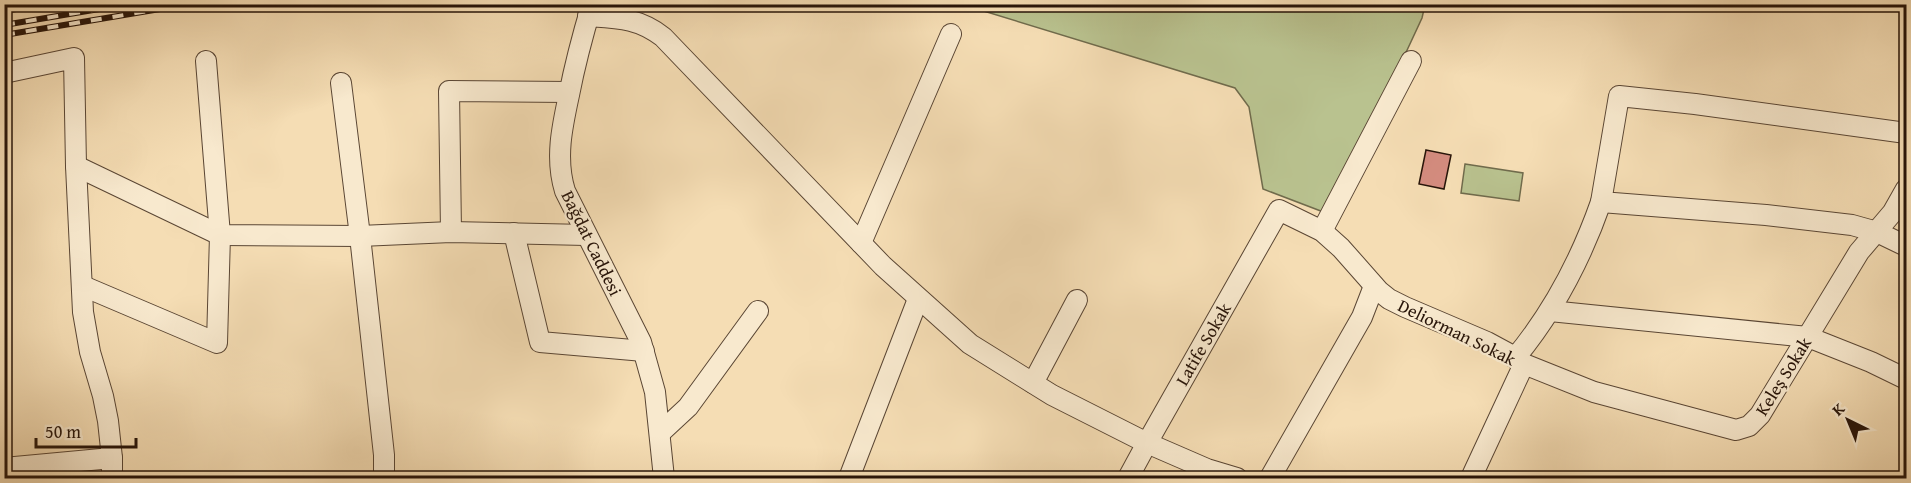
<svg xmlns="http://www.w3.org/2000/svg" width="1911" height="483" font-family="'Gentium Book Plus',serif">
<rect width="100%" height="100%" fill="#f5ddb4"/>
<filter id="stains"><feTurbulence type="fractalNoise" baseFrequency=".00333" numOctaves="4"/><feColorMatrix values="0 0 0 0 .2 0 0 0 0 .09 0 0 0 0 .02 0 0 0 .5 -.17"/></filter>
<radialGradient id="worn" r=".72"><stop offset=".6" stop-color="#630" stop-opacity="0"/><stop offset="1" stop-color="#630" stop-opacity=".3"/></radialGradient>
<g fill="#b9c28f" stroke="#706b4c" stroke-width="1.5">
<path d="M964,5H1425L1422,18L1382,104L1326,213L1263,189L1249,107L1235,88Z"/>
<path d="M1465,164L1523,173L1519,201L1461,193Z"/>
</g>
<path fill="#d48c7f" stroke="#271409" stroke-width="1.5" d="M1426,150L1451,155L1444,189L1419,184Z"/>
<g fill="none" stroke-linecap="round" stroke-linejoin="round">
<g stroke="#5a4634" stroke-width="22">
<g id="minor">
<path d="M592,4C583,34 575,64 569,95C562,127 555,159 565,191L641,342L655,392L664,478"/>
<path d="M588,16C618,18 639,18 663,37L883,266L970,344L1052,395L1147,443L1207,469L1237,478"/>
<path d="M206,61L220,235L360,236L451,232L586,235"/>
<path d="M4,73L74,58L76,166L83,312L90,352L103,396L108,421L112,458V478"/>
<path d="M341,83L360,236L384,455V478"/>
<path d="M1906,133L1695,104L1619,96L1601,202L1766,215L1852,225L1877,232L1906,246"/>
<path d="M76,166L220,235L217,343L83,286"/>
<path d="M1322,231L1411,61"/>
<path d="M451,232L449,91L569,92"/>
<path d="M514,233L540,342L644,351"/>
<path d="M861,243L951,34"/>
<path d="M1550,311L1808,337L1871,362L1906,379"/>
<path d="M1515,358C1554,311 1581,259 1601,202"/>
<path d="M1033,383L1077,300"/>
<path d="M660,433L688,407L758,311"/>
<path d="M4,468L112,458"/>
<path d="M849,478L918,299"/>
<path d="M1128,478L1147,443L1279,210L1322,231L1341,248L1379,291L1389,299L1405,307L1487,342L1513,356L1524,364L1594,392L1736,430L1749,426L1760,415L1859,252L1893,212L1906,189"/>
<path d="M1270,478L1362,317L1374,286"/>
<path d="M1471,478L1524,364"/>
</g>
</g>
<use href="#minor" stroke="#f8e9ce" stroke-width="20"/>
<g stroke="#271409" stroke-width="6">
<g id="rail">
<path d="M4,11L46,4"/>
<path d="M4,25L129,4"/>
<path d="M4,35L190,4"/>
</g>
</g>
<use href="#rail" stroke="#f8e9ce" stroke-width="4" stroke-dasharray="11" stroke-linecap="butt"/>
</g>
<g text-anchor="middle" dominant-baseline="central" stroke-width="4.5" stroke-linejoin="round" paint-order="stroke">
<g font-size="18" fill="#271409" stroke="#f8e9ce">
<text transform="translate(592 243) rotate(64)">Bağdat Caddesi</text>
<text transform="translate(1457 332) rotate(26)">Deliorman Sokak</text>
<text transform="translate(1203 344) rotate(-60)">Latife Sokak</text>
<text transform="translate(1783 376) rotate(-58)">Keleş Sokak</text>
</g>
</g>
<rect width="1911" height="483" fill="none" stroke="#f5ddb4" stroke-width="24"/>
<rect x="6" y="6" width="1899" height="471" fill="none" stroke="#271409" stroke-width="3"/>
<rect x="12" y="12" width="1887" height="459" fill="none" stroke="#271409" stroke-width="1.5"/>
<g transform="translate(1848 420) rotate(317)" stroke="#f8e9ce" stroke-width="4.5" paint-order="stroke">
<path d="M0-4.5L10 22L0 15L-10 22Z" fill="#271409"/>
<text y="-9" font-size="16" font-weight="bold" text-anchor="middle" fill="#271409">K</text>
</g>
<path d="M36 438v9h100v-9" fill="none" stroke="#271409" stroke-width="3"/>
<text x="45" y="438" font-size="18" fill="#271409" stroke="#f8e9ce" stroke-width="4.5" paint-order="stroke">50 m</text>
<rect width="100%" height="100%" filter="url(#stains)"/>
<rect width="100%" height="100%" fill="url(#worn)"/>
</svg>
